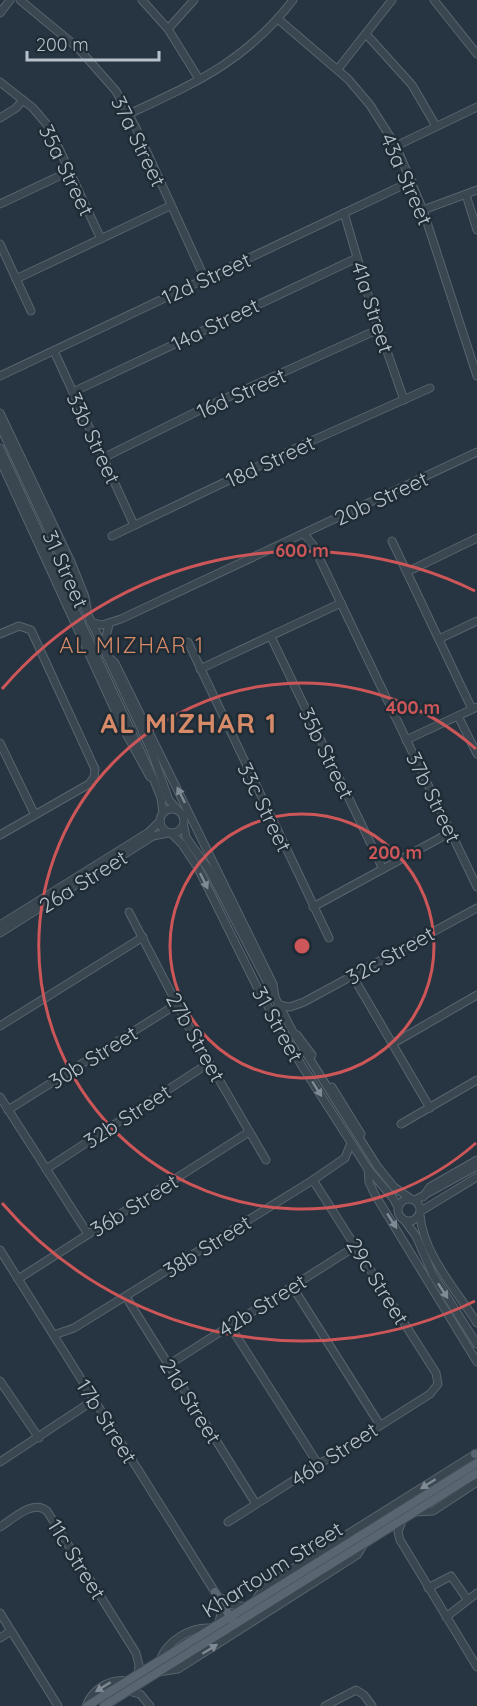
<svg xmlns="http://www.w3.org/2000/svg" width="477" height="1706" font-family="Quicksand,sans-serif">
<rect width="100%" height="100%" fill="#263541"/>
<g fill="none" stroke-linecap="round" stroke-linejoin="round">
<g stroke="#58646e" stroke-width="9">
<g id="minor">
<path d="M20,0L78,48L116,91L136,128L205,279"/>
<path d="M142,0L168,29L199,79"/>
<path d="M434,0L477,54"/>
<path d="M0,13L10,0"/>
<path d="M278,19L348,79L370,105L396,146L423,210L477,376"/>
<path d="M168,29L194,0"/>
<path d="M366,34L412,85L436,126"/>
<path d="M338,69L392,0"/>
<path d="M0,82L33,108L49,127L101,239"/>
<path d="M129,114C197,82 246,61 293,0"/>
<path d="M0,118L16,108L23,100"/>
<path d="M396,146L477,107"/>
<path d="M466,195L477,230"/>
<path d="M0,204L70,171"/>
<path d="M423,210L477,190"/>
<path d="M344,213L372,308L404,400"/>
<path d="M0,244L31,311"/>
<path d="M16,279L170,206"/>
<path d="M54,351L134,525"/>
<path d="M0,376L412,181"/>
<path d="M73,392L357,258"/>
<path d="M0,413L71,562L85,597L87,609"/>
<path d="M0,426L151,750L169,800L177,809"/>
<path d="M0,448L154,780L161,798L163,813"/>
<path d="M103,458L204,408L379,329"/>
<path d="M0,460L123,728L150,777"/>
<path d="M304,534L313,545L477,887"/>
<path d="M112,536L309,442L430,388"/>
<path d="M392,541L472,709"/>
<path d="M407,572L477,538"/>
<path d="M90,622L102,625L121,619L477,452"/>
<path d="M0,634L19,626L31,630L95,769L94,777L89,784L0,835"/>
<path d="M271,637L383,869"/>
<path d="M439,639L477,621"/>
<path d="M188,642L329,938"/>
<path d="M103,647L109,625"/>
<path d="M107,656L115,663L273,984L275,997"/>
<path d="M200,669L341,603"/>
<path d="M458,716L477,754"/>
<path d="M406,740L477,707"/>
<path d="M0,743L34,813"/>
<circle cx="172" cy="821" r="12"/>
<path d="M184,827L186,837L209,870L294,1034L377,1166L394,1187L411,1199"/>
<path d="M171,833L182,844L198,868L257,987L302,1066L368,1169L393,1198L398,1207"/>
<path d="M313,907L451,832"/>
<path d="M129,912L193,1035L266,1160"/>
<path d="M0,925L149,832L160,821"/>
<path d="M0,933L153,836L168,833"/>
<path d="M352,975L430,1108"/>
<path d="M278,1005L290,1007L304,1002L477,908"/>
<path d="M0,1026L143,937"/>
<path d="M297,1035L312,1055"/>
<path d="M392,1044L477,995"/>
<path d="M332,1087L361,1134"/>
<path d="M0,1097L88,1234"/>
<path d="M8,1110L177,1004"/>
<path d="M401,1124L477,1080"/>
<path d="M46,1169L209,1063"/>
<path d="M368,1169L369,1182L374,1193L477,1362"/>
<path d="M423,1197L430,1187L477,1160"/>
<circle cx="409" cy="1210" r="11"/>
<path d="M415,1200L477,1166"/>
<path d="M421,1211L477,1177"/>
<path d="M420,1215C423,1254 457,1291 477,1323"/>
<path d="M405,1221L416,1236L433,1275L477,1344"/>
<path d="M0,1250L215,1592L222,1608L219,1623"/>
<path d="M18,1279L249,1132"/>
<path d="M292,1286L380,1425"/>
<path d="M126,1297L256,1504"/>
<path d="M230,1326L318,1464"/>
<path d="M54,1335L74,1328L313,1180L345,1158L351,1143"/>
<path d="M168,1365L356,1246"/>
<path d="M0,1381L39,1438"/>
<path d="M0,1462L94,1400"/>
<path d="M415,1512L433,1511L477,1482"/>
<path d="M402,1521L398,1532L400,1540L477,1667"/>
<path d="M228,1522L430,1394L438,1384L436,1373L313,1180"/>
<path d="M0,1527C13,1519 33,1499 47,1511L136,1653L139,1665L138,1674"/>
<path d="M428,1588L451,1576L467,1599"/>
<path d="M221,1598L229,1604L246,1607"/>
<path d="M255,1601L265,1586L477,1453"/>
<path d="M0,1613L58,1706"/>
<path d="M446,1617L477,1593"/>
<path d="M0,1638L11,1631"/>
<path d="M160,1660C167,1641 190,1627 210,1628"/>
<path d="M158,1672L178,1669L357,1555L364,1544"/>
<path d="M128,1691L140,1694L150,1706"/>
<path d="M86,1706C92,1690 110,1678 127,1681"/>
<path d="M325,1706L356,1690L364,1695L372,1706"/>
</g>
</g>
<g stroke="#44505a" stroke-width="10">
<g id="major">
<path d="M475,1454H477"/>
<path d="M215,1592L232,1620"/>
<path d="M87,1706L477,1463"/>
<path d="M104,1706L477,1473"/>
</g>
</g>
<use href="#minor" stroke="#3a4751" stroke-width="7"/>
<use href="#major" stroke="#596671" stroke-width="8"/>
</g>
<defs><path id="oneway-solid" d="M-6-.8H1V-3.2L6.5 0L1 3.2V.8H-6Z" transform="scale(1.5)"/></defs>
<g fill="#7f8a94">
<use href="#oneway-solid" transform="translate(181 795) rotate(-116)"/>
<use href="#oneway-solid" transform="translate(204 881) rotate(64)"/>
<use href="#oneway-solid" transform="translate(317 1089) rotate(58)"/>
<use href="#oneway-solid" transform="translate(392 1221) rotate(57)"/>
<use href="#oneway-solid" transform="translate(443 1291) rotate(57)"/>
<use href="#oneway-solid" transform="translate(428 1484) rotate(148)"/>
<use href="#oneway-solid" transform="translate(210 1649) rotate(-32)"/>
<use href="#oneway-solid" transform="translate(103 1687) rotate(148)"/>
</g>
<g fill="none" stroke="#cd5659" stroke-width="3">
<circle cx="302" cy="946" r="132"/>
<path d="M476 1143A263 263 0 1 1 476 749"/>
<path d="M475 1301A395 395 0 0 1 2 1203M2 689A395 395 0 0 1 475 591"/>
</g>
<g text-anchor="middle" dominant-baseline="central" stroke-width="5" stroke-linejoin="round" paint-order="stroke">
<g font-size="21" fill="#b7c1cb" stroke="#1f2c36">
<text transform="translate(139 141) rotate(64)">37a Street</text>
<text transform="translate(67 170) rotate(64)">35a Street</text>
<text transform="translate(407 179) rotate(66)">43a Street</text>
<text transform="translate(206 278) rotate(-25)">12d Street</text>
<text transform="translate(373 307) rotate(72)">41a Street</text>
<text transform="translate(215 324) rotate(-26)">14a Street</text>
<text transform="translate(241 393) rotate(-24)">16d Street</text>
<text transform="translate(94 438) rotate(65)">33b Street</text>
<text transform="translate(270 461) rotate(-25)">18d Street</text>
<text transform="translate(381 498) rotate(-25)">20b Street</text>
<text transform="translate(66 569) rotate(66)">31 Street</text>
<text transform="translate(327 753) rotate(64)">35b Street</text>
<text transform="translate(434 797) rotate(64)">37b Street</text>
<text transform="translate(265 807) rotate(64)">33c Street</text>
<text transform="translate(83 881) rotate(-32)">26a Street</text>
<text transform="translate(390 955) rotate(-29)">32c Street</text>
<text transform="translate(278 1024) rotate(61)">31 Street</text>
<text transform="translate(196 1037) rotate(61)">27b Street</text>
<text transform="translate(93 1057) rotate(-32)">30b Street</text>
<text transform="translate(127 1116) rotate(-33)">32b Street</text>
<text transform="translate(134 1205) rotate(-32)">36b Street</text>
<text transform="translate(207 1246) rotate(-32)">38b Street</text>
<text transform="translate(378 1281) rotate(58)">29c Street</text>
<text transform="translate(262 1305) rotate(-32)">42b Street</text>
<text transform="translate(191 1401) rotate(58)">21d Street</text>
<text transform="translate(107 1421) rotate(58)">17b Street</text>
<text transform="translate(334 1454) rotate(-33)">46b Street</text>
<text transform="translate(77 1559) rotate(58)">11c Street</text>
<text transform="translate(272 1569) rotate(-32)">Khartoum Street</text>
</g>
<g font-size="22" letter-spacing="1.5" fill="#d68a68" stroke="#1f2c36">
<text x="132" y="645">AL MIZHAR 1</text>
</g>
<g font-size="27" font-weight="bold" letter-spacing="1.5" fill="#d68a68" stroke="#1f2c36">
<text x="189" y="723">AL MIZHAR 1</text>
</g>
</g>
<circle cx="302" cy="946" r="9" fill="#cd5659" stroke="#1f2c36" stroke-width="3"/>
<g font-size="18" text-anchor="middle" font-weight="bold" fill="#cd5659" stroke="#1f2c36" stroke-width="5" stroke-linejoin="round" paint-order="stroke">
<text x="302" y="557">600 m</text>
<text x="413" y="714">400 m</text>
<text x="395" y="859">200 m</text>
</g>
<path d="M27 51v9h132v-9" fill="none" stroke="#b7c1cb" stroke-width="3"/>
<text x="36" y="51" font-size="18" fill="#b7c1cb" stroke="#1f2c36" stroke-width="4.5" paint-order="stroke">200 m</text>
</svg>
